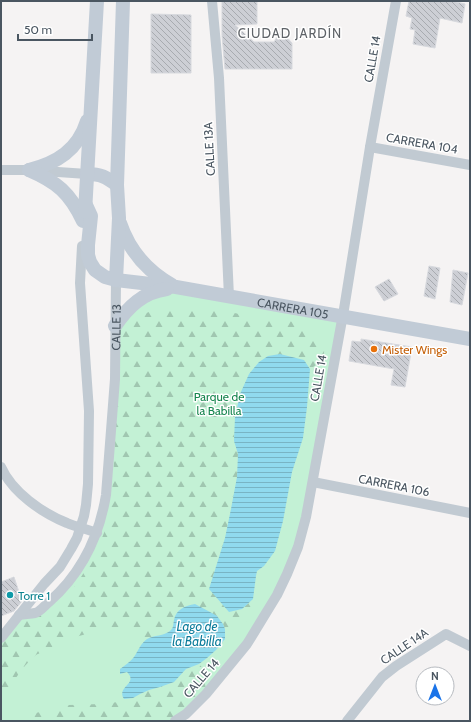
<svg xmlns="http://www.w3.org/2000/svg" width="471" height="722" font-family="Cabin,sans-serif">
<defs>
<pattern id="forest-firs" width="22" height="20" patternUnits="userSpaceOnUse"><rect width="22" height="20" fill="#c3f1d5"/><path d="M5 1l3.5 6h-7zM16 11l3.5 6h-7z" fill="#a0c6b0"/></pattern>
<pattern id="water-rules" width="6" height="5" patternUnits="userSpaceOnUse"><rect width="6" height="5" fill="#90daee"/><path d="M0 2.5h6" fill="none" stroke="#78b4c4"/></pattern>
<pattern id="building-back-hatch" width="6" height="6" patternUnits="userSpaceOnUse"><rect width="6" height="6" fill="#cdcfd5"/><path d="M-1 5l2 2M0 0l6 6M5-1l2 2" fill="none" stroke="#a8abb0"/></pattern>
</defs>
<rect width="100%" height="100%" fill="#f5f3f3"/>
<path fill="#c3f1d5" d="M161,290L343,317L298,547L247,644L175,721H1V638L36,613L73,577L103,512L115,326Z"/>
<g fill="url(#forest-firs)">
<path d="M187,307L209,308L265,319L281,321H290L303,325L314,332L325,343C324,359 323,361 310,369L304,360L235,417L234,440L238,454L237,477L231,509L225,538L209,589L242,609L253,599L257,600L255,609L251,616L241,627L234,630L225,629L223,624L187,605C182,608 178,610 176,615C172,622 175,630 167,633C163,635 150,638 146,638C143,637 141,635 138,633C133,631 125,630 120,629C94,629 67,639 44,651C41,653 36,654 34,657C20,668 13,685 1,697V638L19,615C26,614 41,614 46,612C74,600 103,543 110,515C111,508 111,500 112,494C113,478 114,463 115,448C116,410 118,371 120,333L144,314L156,309L172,311Z"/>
<path d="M199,664L205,671V679L206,694L175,721H18L23,716L69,705L101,704L118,702L124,699L133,698L140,694L149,690L160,687L186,669Z"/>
</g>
<g fill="url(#water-rules)">
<path d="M280,354L304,360L310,369L307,407L303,438L292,472L283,521L275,551L264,566L257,571L256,576L253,599L242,609L229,612L209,589L225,538L231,509L237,477L238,454L234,441L235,417L240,394L249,374L259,362L268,356Z"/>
<path d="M195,604L210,612L217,616L223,624L225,629V639L216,650L207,658L199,664L186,669L174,682L160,687L149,690L140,694L133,698L124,699C116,686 139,684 127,672L120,674V669C125,665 130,662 134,657C138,651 141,643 147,639C154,635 164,636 170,631C174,628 173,624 174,620C176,609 185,606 195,604Z"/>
</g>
<g fill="url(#building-back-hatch)" stroke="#d7d9de">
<path d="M222,1H257V24L235,25L254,42H274L281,31L292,43V69H225L222,35Z"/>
<path d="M409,1H452L465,4L462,23L440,18L435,48L413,44L415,30L410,29L412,18L406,16Z"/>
<path d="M151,14L191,15V73H151Z"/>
<path d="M429,266L440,268L435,299L424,296Z"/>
<path d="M453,270L468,273L462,305L450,302Z"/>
<path d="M389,279L398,294L384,301L375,287Z"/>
<path d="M361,339L412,347L405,387L391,385L394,369L349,361L352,341L361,342Z"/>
<path d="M14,577L22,601L14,611L1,616V582Z"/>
</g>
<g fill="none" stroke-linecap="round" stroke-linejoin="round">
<g stroke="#c1cad2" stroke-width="10">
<path d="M212,1L219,78L229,297"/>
<path d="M370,147L470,165"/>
<path d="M1,170H29L87,174"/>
<path d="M1,467C12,492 42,513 67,523C76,527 87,529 97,533"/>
<path d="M313,482L470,513"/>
<path id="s1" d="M19,615C24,614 30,614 35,613C40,612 45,605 49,602C82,573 99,537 106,495L115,379L116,280"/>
<path d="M1,638L44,584L60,567L71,549L77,538L84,516L86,505L88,484L89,411L80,283L82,246"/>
<path d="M175,721L186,714L206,694L247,644L277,595L287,574L298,547L306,517L344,309L370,147L396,1"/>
<path d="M347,721L382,677L396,666L446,634L470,646"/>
</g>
<g stroke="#c1cbd6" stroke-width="14">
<path d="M29,170C57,163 78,150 87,121"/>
<path d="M29,170C57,182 70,193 83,221"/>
<path d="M87,174C101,174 106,177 117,185"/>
<path id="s2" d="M85,203L91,216L88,245V255L90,262L95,270L105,277L116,280L176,287L470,339"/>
<path d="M85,212L97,1"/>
<path d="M120,223C129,250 147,271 172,285"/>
<path d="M116,280L119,218L117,185L123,1"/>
<path d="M115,326C128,307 143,292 167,289"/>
</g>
</g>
<circle fill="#e8710a" stroke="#fff" stroke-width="1.5" cx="374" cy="349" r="4"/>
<circle fill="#0f9aa8" stroke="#fff" stroke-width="1.5" cx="10" cy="595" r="4"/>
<g text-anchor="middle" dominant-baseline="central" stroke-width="3" stroke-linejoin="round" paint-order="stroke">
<g font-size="12" fill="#4a5661" stroke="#fff">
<text transform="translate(372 59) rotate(-80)">CALLE 14</text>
<text transform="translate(422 143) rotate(10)">CARRERA 104</text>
<text transform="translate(209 149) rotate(-93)">CALLE 13A</text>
<text stroke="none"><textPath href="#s2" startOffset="273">CARRERA 105</textPath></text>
<text stroke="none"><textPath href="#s1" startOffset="326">CALLE 13</textPath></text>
<text transform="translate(318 378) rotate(-80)">CALLE 14</text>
<text transform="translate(394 485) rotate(11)">CARRERA 106</text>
<text transform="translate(404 646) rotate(-34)">CALLE 14A</text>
<text transform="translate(201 678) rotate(-49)">CALLE 14</text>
</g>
<g font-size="12" fill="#c56008" stroke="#fff" text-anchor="start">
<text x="382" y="349">Mister Wings</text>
</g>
<g font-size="12" fill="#17864f" stroke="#fff">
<text x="219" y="396">Parque de<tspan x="219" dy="14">la Babilla</tspan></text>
</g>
<g font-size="12" fill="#0d838f" stroke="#fff" text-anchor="start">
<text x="18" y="595">Torre 1</text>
</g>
<g font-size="13" letter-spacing="1" fill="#5f6368" stroke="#fff">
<text x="290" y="33">CIUDAD JARDÍN</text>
</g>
<g font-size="13" font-style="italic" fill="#0c7c9b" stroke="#fff">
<text x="197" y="626">Lago de<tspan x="197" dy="15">la Babilla</tspan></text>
</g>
</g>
<rect width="471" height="722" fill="none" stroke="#4a5661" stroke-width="4"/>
<g transform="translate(435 686)"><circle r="19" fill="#ffffff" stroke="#b7bbc0"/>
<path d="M0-3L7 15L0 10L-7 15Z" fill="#1a73e8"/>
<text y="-6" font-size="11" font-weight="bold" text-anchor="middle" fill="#4a5661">N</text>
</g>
<path d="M18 34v6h74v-6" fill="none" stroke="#4a5661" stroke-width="2"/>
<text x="24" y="34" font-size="12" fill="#4a5661" stroke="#ffffff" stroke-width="3" paint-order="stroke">50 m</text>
</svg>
